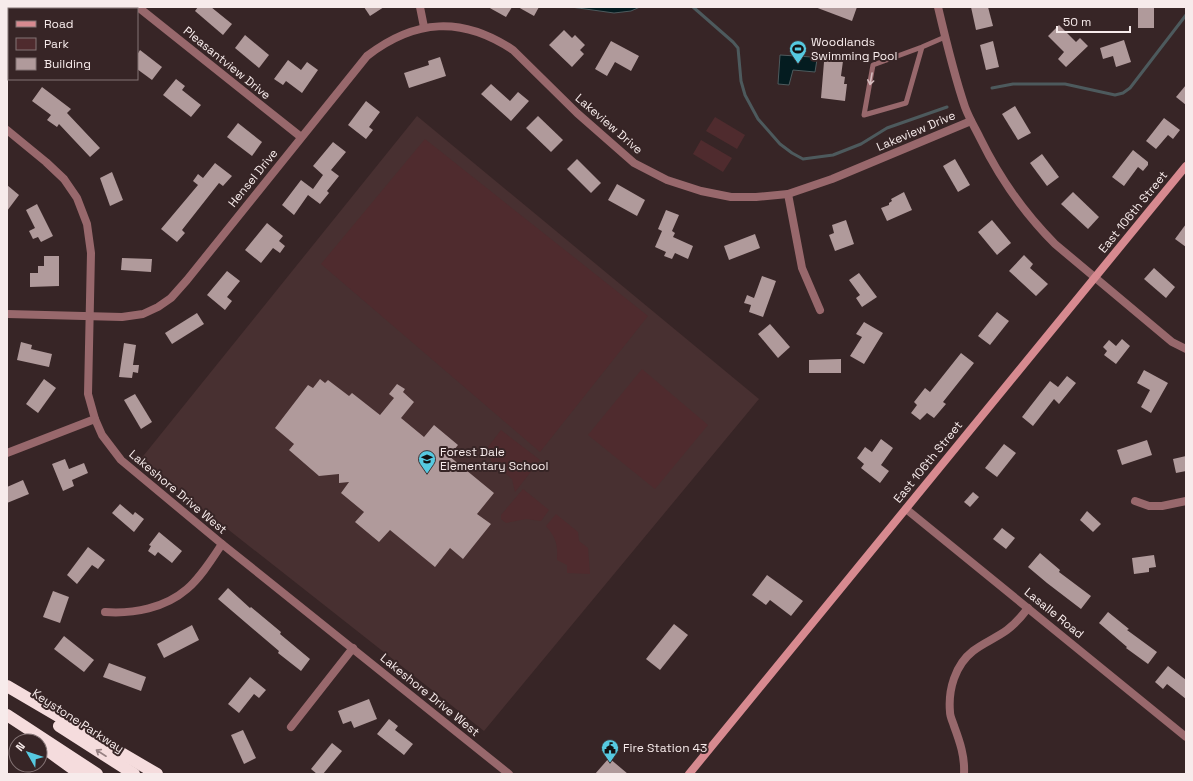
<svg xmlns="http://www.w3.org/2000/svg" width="1193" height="781" font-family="'Space Grotesk',sans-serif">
<rect width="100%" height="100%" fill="#372526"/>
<path fill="#483031" d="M417,116L759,399L484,731L140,460Z"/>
<g fill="#4f2b2e">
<path d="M715,117L745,135L737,149L706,131Z"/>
<path d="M425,139L648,316L540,452L321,264Z"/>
<path d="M701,140L732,158L723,172L693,154Z"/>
<path d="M642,369L708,425L655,489L588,435Z"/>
<path d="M501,430L540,460L515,492L512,479L491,461L490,456L485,451Z"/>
<path d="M523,489L549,510L541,521L526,519L506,523L501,519V515Z"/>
<path d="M556,514L578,532L579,541L588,548L590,574L567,573V565L557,560C558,544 556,538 546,526Z"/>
</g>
<g fill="#041c20" stroke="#4d5a5d">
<path d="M571,7H640L631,11L614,13Z"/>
<path d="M812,53H818L815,72L793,70L789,85L778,84L780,55L812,57Z"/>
</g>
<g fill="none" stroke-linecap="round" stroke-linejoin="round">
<g stroke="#4d5a5d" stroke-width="3">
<path d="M693,7L733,42L738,48L741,81L745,95L758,119L780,144L792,153L803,159L833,155L861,144L887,128L947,107"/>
<path d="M992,88L1013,84H1065L1115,95L1123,93L1130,88L1186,15"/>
</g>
</g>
<g fill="#b09a9b">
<path d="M198,7H211L232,24L223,35L195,11Z"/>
<path d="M364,7H384L370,16Z"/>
<path d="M488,7H512L506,17Z"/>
<path d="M518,7H539L534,16Z"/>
<path d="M815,7H857L852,21Z"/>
<path d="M971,7H988L993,26L976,30Z"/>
<rect x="1138" y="7" width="16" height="21"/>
<path d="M1059,25L1076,42L1080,38L1088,46L1066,67L1058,59L1064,52L1048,36Z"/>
<path d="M564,30L572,38L575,35L585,45L580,50L584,54L572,67L549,45Z"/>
<path d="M245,35L269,55L259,68L235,48Z"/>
<path d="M1124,40L1131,62L1116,67L1113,56L1103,59L1100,48Z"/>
<path d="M611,41L639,56L631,71L615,62L607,76L595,69Z"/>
<path d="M993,41L999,67L986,70L980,45Z"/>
<path d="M140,50L162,67L152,80L137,69V55Z"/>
<path d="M440,57L446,76L409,88L404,73L429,65L428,61Z"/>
<path d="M832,59L843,61L841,76L845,77L844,84H847L845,101L821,98L824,62H826V61H831Z"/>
<path d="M288,60L301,70L307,62L318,70L302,93L286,81L283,85L274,79Z"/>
<path d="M176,79L185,86L182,90L201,105L191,117L163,95Z"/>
<path d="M491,84L510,101L518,92L529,101L511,121L481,94Z"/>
<path d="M1186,85V105L1176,97Z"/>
<path d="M42,87L71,109L67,113L100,148L90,157L59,124L57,127L47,120L51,115L32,101Z"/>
<path d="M366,101L380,112L369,127L373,130L366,139L348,125Z"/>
<path d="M1015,106L1031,133L1018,140L1002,114Z"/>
<path d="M538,116L563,140L551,152L526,128Z"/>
<path d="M1164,118L1180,130L1173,139L1168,135L1156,149L1146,141Z"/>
<path d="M238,123L262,142L252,156L227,137Z"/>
<path d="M333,142L346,152L331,170L339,176L327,191L329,193L320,204L308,195L294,215L282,205L301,180L313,189L323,175L313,166Z"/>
<path d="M1133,150L1148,162V165L1143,171L1138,167L1124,186L1112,177Z"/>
<path d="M1042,154L1059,177L1047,186L1030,163Z"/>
<path d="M577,159L601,183L591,193L567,169Z"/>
<path d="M955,159L970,185L958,192L943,166Z"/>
<path d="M215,163L232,176L223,186L219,183L182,230L185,233L177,242L161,229L198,185L193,181L198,174L203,178Z"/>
<path d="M112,172L123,200L110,206L100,178Z"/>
<path d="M617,184L645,200L637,216L608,200Z"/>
<path d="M7,185L19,195L7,211Z"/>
<path d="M904,192L912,210L887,221L881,208L889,205V203L892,201L891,199Z"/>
<path d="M1073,192L1099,217L1088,229L1061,204Z"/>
<path d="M37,204L53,236L41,242L38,237L33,239L29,231L35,228L26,210Z"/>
<path d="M666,210L679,215L672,231L675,233L673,237L693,246L688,259L675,253L672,259L664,256L666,252L655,247L662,231L658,229Z"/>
<path d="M846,220L854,244L835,251L829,235L834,233L832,225Z"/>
<path d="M992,220L1011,243L997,255L978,232Z"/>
<path d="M267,223L283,236L279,241L285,246L280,253L273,248L261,263L245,250Z"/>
<path d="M1186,224V247L1175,239Z"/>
<path d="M755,234L760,248L729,260L724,246Z"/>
<path d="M1024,255L1033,264L1030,268L1048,284L1036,296L1009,271Z"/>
<path d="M44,256H59V286L30,287V273H38V266H44Z"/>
<path d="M122,258L152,259L151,272L121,270Z"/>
<path d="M1154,268L1175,287L1166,298L1144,279Z"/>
<path d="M227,271L240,281L227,297L232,301L225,310L207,295Z"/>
<path d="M859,273L877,297L862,307L856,298L860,295L849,280Z"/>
<path d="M762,276L776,281L763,317L749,312L751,305L744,303L747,295L754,298Z"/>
<path d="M997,312L1009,321L990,345L978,336Z"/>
<path d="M197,313L204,324L172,344L165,333Z"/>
<path d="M864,322L883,333L864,364L850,356L862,337L856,334Z"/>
<path d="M770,324L790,347L778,358L758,334Z"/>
<path d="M1122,339L1130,346L1116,364L1104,355L1107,351L1103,347L1109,340L1116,346Z"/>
<path d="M21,342L32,345L31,349L52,354L49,367L17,360Z"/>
<path d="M124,343L136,345L133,365H139L138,373L133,372L132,378L119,377Z"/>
<path d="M961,353L974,363L943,402L946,404L934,418L927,413L920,420L911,413L917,405L914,402L925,388L930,392Z"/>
<path d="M841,359V373H809V360Z"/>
<path d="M1144,370L1168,383L1151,413L1141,407L1150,390L1137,383Z"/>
<path d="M1067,376L1076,383L1059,404L1054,399L1033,426L1022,417L1050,381L1058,387Z"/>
<path d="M44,379L56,388L38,413L26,404Z"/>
<path d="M320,379L325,383L328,380L349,396L352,393L380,415L394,398L389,394L397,384L405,389L403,392L414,402L401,418L424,437L434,425L458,445L449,456L494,493L477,514L491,524L463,559L450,548L435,567L390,530L379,542L355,522L364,512L341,493L349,482L339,483V474L319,476L289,450L294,444L275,428L308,385L313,388Z"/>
<path d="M135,394L152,422L141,429L124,400Z"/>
<path d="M881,439L893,448L881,465L889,471L880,483L861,468L864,464L857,458L865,447L872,452Z"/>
<path d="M1147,440L1152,455L1122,465L1117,450Z"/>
<path d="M1004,444L1016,453L997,477L985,468Z"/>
<path d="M1186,456V471L1176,473L1173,459Z"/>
<path d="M65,459L69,469L84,463L88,473L72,480L74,486L63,491L52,464Z"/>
<path d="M23,480L29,494L7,503V487Z"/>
<path d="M973,492L979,497L970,507L964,502Z"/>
<path d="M120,504L133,515L135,512L144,519L134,532L112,513Z"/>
<path d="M1087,511L1101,524L1093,532L1080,520Z"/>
<path d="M1002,528L1015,538L1006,549L993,539Z"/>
<path d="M159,532L182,551L172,563L158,552L155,556L148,551L151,546L149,545Z"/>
<path d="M88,547L105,560L98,569L92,565L77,584L67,575Z"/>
<path d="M1040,553L1060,570L1059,572L1091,596L1081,609L1047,583L1028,567Z"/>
<path d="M1154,555L1156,567L1149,568V572L1134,574L1132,558Z"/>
<path d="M767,575L803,601L791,616L770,600L766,605L752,595Z"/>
<path d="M228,588L250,608L251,607L281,632L280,634L310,659L301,671L278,653L279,651L218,599Z"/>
<path d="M53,591L69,597L60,623L43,617Z"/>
<path d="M1108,612L1129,629L1127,630L1157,652L1148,664L1126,648L1127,647L1099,623Z"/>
<path d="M674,624L688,635L660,670L646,659Z"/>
<path d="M192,625L199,640L164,658L157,644Z"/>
<path d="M64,636L94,660L84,672L54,649Z"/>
<path d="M109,663L146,677L141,691L103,677Z"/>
<path d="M1168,666L1186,680V699L1167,684L1163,689L1155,682Z"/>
<path d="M250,677L266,690L259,698L254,694L239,713L228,704Z"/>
<path d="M369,699L377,719L354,728L351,721L343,724L338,711Z"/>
<path d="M389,719L398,726L395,730L413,744L404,755L377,734Z"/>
<path d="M243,730L256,758L244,764L231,735Z"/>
<path d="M332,743L342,751L323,774H317L311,769Z"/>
<path d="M609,758L628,774H595Z"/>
</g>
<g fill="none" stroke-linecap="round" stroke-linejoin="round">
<path stroke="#98686c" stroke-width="5" d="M922,47L906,103L864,115L873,65L922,47L945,37"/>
<g stroke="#98686c" stroke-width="8">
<path d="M138,7L301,137"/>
<path d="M420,7L424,27"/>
<path d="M938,7C946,41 954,75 965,107C969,118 975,128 980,138C999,177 1024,213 1055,244L1172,342L1186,349"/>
<path d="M7,130L46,162L64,179L77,198L87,224L91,253L88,394L95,419L102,435L121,460L222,544L509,774"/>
<path d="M788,194L802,268L820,310"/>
<path d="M7,314L122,317L143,314L158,307L171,298L187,280L367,56C415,19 462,16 513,50L577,113L634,163L667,180L701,191L731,197H756L788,194L832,179L971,121"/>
<path d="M7,453L95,419"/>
<path d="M1135,501L1149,506H1162L1186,501"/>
<path d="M906,509L1186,737"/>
<path d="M105,612C134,614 165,608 187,589C201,577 212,559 222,544"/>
<path d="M291,727L353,648"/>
<path d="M964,774C965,757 960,742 954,726C953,722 950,717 950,712C948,690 955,665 973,651C983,643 996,638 1007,630C1015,624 1022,616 1028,608"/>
</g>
<path stroke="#d78a90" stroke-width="8" d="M689,774L1186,166"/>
<g stroke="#f5dcdd" stroke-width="12">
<path d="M7,686L157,774"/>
<path d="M7,715L97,774"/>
<path d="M59,726L134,774"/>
<path d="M51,753L80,774"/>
</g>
</g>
<defs><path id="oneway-shaft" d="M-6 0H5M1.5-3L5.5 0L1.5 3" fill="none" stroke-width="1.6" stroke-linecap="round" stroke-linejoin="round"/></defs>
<use stroke="#d6bdbf" href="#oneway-shaft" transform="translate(871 79) rotate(100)"/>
<use stroke="#968082" href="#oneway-shaft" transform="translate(101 753) rotate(-147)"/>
<defs>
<g id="stadium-pin" transform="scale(0.9)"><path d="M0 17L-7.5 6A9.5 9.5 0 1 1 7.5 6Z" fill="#56c9e0" stroke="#372526"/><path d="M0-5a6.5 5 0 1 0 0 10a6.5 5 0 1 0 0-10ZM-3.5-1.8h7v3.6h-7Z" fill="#111"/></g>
<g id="school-pin" transform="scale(0.9)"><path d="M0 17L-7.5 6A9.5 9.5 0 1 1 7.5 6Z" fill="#56c9e0" stroke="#372526"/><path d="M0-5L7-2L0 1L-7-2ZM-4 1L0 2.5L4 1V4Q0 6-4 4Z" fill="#111"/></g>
<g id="civic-pin" transform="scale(0.9)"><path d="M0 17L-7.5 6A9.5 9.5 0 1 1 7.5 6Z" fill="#56c9e0" stroke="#372526"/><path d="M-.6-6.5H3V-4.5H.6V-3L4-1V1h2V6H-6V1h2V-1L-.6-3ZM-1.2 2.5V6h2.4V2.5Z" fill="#111"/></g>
</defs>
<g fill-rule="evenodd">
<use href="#stadium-pin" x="798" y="49"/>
<use href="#school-pin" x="427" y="459"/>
<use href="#civic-pin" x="610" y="748"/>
</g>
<g text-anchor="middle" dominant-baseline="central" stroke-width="4" stroke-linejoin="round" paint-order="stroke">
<g font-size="12" fill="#f7ebeb" stroke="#372526" text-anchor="start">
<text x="811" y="42">Woodlands<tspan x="811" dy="14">Swimming Pool</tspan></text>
<text x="440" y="452">Forest Dale<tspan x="440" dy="14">Elementary School</tspan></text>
<text x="623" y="748">Fire Station 43</text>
</g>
<g font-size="12" fill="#f7ebeb" stroke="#372526">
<text transform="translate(227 63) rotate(39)">Pleasantview Drive</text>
<text transform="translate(609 124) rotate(41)">Lakeview Drive</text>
<text transform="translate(916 131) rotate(-23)">Lakeview Drive</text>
<text transform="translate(253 178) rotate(-51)">Hensel Drive</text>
<text transform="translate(1133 212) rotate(-51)">East 106th Street</text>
<text transform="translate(928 462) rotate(-51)">East 106th Street</text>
<text transform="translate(178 492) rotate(40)">Lakeshore Drive West</text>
<text transform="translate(1054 613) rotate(39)">Lasalle Road</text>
<text transform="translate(430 695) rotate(39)">Lakeshore Drive West</text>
<text transform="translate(78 721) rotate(33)">Keystone Parkway</text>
</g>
</g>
<rect width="1193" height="781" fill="none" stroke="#f7ebeb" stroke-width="16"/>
<rect x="8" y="8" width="130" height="72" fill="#372526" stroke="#847475"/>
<rect x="16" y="21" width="20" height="6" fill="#d78a90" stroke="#847475"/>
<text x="44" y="28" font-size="12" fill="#f7ebeb">Road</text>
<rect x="16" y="38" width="20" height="12" fill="#4f2b2e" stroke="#847475"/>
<text x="44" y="48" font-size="12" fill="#f7ebeb">Park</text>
<rect x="16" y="58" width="20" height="12" fill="#b09a9b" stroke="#847475"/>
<text x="44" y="68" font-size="12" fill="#f7ebeb">Building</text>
<g transform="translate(28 753) rotate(309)"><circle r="19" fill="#372526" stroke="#847475"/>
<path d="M0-3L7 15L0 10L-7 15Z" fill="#56c9e0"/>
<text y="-6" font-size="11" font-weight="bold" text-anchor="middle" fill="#f7ebeb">N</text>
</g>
<path d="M1057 26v6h73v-6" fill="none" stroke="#f7ebeb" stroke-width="2"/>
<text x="1063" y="26" font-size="12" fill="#f7ebeb" stroke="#372526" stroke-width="3" paint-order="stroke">50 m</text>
</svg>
